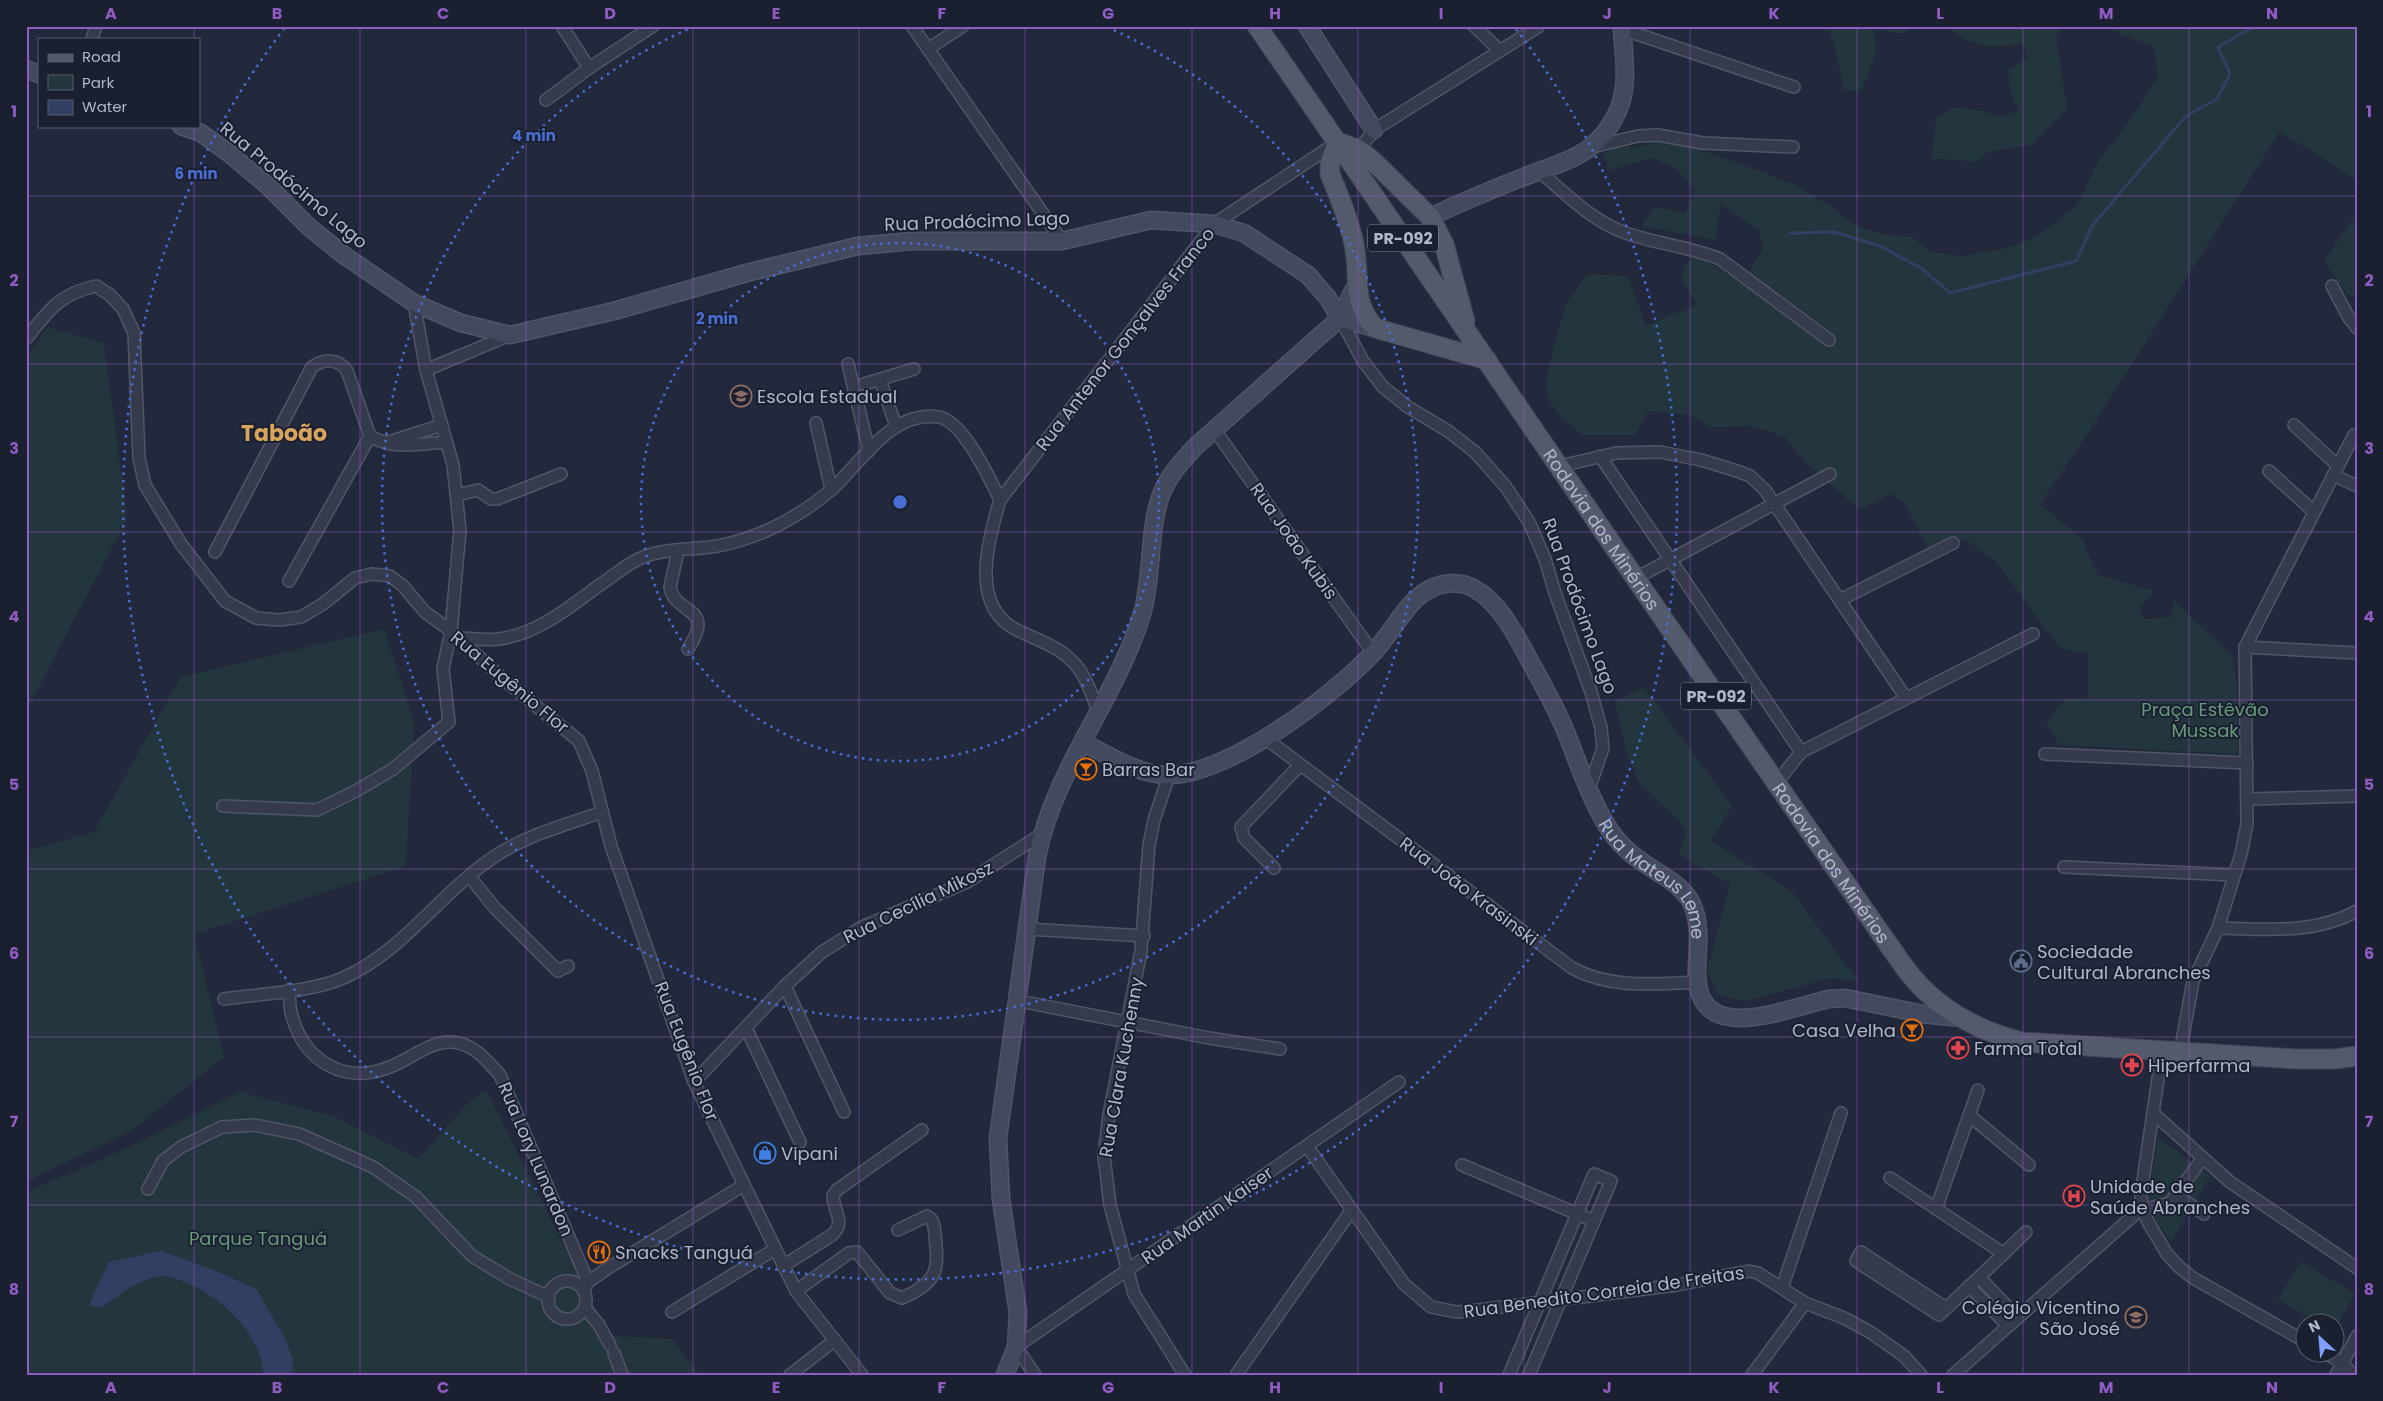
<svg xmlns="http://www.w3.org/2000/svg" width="2383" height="1401" font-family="Poppins,sans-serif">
<rect width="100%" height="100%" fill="#22293c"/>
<g fill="#24363d">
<path d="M1818,26H1913L1903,34L1873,29L1876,53L1861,92L1843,89L1836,49L1829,32Z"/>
<path d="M1949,26H2066L2056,36L2067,108L2031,145L1987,152L1977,162L1932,158L1936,117L1954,108L1984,111L1998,117L2019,111L2010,91L2008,69L2027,59L2023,43C1996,48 1968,49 1949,26Z"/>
<path d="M2102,26H2357V181L2280,131L2090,430L2040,504L2082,539L2098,575L2154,591L2140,608L2144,619L2172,617L2174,600L2232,657L2237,683L2238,754L2059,745L2046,723L2065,699L2088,697V654L2060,648L1994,559L1967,541L1955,537L1929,550L1904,502L1891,494L1860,510L1804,461L1784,436L1752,426L1709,427L1690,415L1648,411L1635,435H1582C1570,424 1552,411 1547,394C1543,381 1561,317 1567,303C1572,293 1581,283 1587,274L1628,276L1646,326L1697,305L1681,278L1685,266L1695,254L1742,283L1763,249L1759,231L1721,203L1715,240L1642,226L1654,207L1685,213L1695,191L1677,169L1652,158L1610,170L1602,153L1618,147H1641L1658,140L1680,142L1794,184L1836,210L1854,225L1882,234L1912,237L1931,252L1963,256L2002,249L2033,239L2077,206L2098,162L2135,113L2158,77L2154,47Z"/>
<path d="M2357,213V296L2347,295L2324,261Z"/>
<path d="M47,327L104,343L127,518L26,712V360Z"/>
<path d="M384,629L414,721L406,866L194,934L224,1057L131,1131L26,1182V851L94,832L181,677Z"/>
<path d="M1644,687L1732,806L1711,840L1793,893L1857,980L1831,978L1745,1001L1718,995L1707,970L1730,884L1679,855L1687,829L1638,781L1625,747L1615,701Z"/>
<path d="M486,1090L609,1336L672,1339L699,1375H26V1192L121,1151L240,1092L333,1116L419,1159L465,1106Z"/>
<path d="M2158,1137L2210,1176L2171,1242L2147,1208Z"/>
<path d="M2301,1262L2355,1294L2336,1326V1324L2318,1323L2278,1299Z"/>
</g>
<path fill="#333f62" d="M161,1251L216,1271L256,1289L286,1340L293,1361L292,1375H263C263,1332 214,1290 176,1279C171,1278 165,1275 161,1276C139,1278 118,1296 101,1308L89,1305L109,1262Z"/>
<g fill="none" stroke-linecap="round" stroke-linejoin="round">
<path stroke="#333f62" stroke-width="3" d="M1790,233L1834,232L1880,246L1921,268L1950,293L2076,261L2092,226L2186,116L2217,99L2230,74L2218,47L2255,26"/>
<g stroke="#515667" stroke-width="14">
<g id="street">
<path d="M562,26L589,68"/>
<path d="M912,26L1062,241"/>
<path d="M1474,26L1500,51"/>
<path d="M1622,29L1794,87"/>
<path d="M92,39L96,26"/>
<path d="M928,49L963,26"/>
<path d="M546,100L589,68L653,26"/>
<path d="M1592,147L1638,136L1658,135L1703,143L1793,147"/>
<path d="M1359,150L1374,130L1538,27"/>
<path d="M1539,171C1565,193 1591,220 1623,232C1655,244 1689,246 1720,259L1829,340"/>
<path d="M2332,286L2349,318L2357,328"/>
<path d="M1340,318L1363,361L1383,387L1408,407L1448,431L1475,452L1506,487L1529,522L1545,559L1555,593L1591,692L1601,728L1603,748L1589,789"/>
<path d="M26,339C48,311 59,294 96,286L110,295L123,309L134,333L139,458L145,485L181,544L225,601L256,618L279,620L301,617L323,604L355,578L372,574L390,576L403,586L425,612L451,631L503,679L579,741L592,771L611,846L694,1082L796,1291L862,1375"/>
<path d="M848,364L869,451"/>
<path d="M426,370L510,335"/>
<path d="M880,380L896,426"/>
<path d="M864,384L914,369"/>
<path d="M816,423L831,489"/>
<path d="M2294,425L2338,466"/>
<path d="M1214,429L1373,653"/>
<path d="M389,442L442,425"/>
<path d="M1600,456L1801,752"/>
<path d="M1560,466L1616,453L1660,452L1701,460L1737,471L1750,476L1765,490L1906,698"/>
<path d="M2269,471L2314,512"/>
<path d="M2333,475L2357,486"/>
<path d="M457,495L478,490L491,499H497L561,474"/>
<path d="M1000,500L1214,224L1336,143"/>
<path d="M678,551L670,587C674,615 717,605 688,649"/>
<path d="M215,552L312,367C324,359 338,358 347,371L370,436C392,450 421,444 446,442"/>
<path d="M1636,578L1830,474"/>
<path d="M289,581L370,436"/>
<path d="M1840,600L1953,543"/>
<path d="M458,638C471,638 486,641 499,639C538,634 571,606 601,584C615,575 630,561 646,556C668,548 694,550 717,546C758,539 799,517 831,490C862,462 891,410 938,417C963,420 990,479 1000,500C988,540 969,607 1017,630C1037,640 1058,646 1073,662C1086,675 1092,696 1099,713"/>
<path d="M2245,647L2357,653"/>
<path d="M1265,738L1572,968C1610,989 1655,984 1696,982"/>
<path d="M2045,754L2247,763"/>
<path d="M1169,775L1154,820L1149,845L1141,951L1109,1115L1104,1156L1110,1205L1134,1294L1185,1375"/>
<path d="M1776,784L1801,752L2033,634"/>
<path d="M2247,799L2357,796"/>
<path d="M223,806L317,810L356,791L393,769L449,722L443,669L451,631L460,530L453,465L426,370L414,303"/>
<path d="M2064,867L2234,875"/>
<path d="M1274,868L1244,838L1241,827L1300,765"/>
<path d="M470,877L494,907L558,971L568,966"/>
<path d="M2218,928C2266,929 2313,935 2357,911"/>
<path d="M1028,929L1144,936"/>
<path d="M785,986L844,1112"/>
<path d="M289,990C290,998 289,1008 292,1016C305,1063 347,1086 392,1066C410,1059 428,1043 448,1042C471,1041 486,1059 500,1075L588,1282"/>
<path d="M224,999C259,994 312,992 343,978C405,951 443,888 500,853C531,834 568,824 602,812"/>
<path d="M1019,1001L1209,1038L1280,1049"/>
<path d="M746,1028L800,1142"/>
<path d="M2162,1052L2141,1194L2142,1208L2148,1222L2167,1254L2179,1267L2193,1278L2306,1342"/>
<path d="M2180,1053L2193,981L2218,928L2241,854L2247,824L2245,647L2354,435"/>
<path d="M694,1082L785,986L822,952L862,927L967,882L1042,834"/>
<path d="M2154,1114L2230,1182L2357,1268"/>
<path d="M1969,1115L2029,1165"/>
<path d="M1307,1146L1404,1284L1431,1307L1457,1312L1470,1311L1677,1285L1749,1271L1758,1273L1805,1303L1844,1318L1870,1332L1904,1356L1921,1375"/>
<path d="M1462,1165L1594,1221"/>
<path d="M1890,1178L2004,1254"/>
<path d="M148,1189L163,1161L181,1147L222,1127L255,1125L299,1134L373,1167L416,1197L472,1256L510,1279L549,1297"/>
<path d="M2176,1195L2204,1214"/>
<path d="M2142,1208H2150L2170,1203L2202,1159"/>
<path d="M1936,1209L1978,1090"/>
<path d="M783,1266L832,1235C846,1222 834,1213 833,1196L837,1190L922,1130"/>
<path d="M1979,1277L2018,1318"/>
<circle cx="567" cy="1300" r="19"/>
<path d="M1969,1286L2008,1326"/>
<path d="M1782,1288L1841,1113"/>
<path d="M583,1290L588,1282L608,1268L744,1185"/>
<path d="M796,1291L849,1253L857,1252L890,1293L902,1298C943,1280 938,1266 934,1226L932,1220L927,1216L898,1230"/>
<path d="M585,1308L599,1325L610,1345"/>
<path d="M1946,1308L1861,1252L1856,1261L1939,1315C1968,1288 1997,1260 2026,1232"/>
<path d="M672,1312L775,1249"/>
<path d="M614,1353L622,1375"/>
<path d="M2327,1354L2341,1362L2353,1375"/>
<path d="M790,1375L835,1340"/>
<path d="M1035,1375L1016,1347L1399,1082"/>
<path d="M1236,1375L1351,1211"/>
<path d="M1509,1375L1594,1174L1611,1181L1529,1375"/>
<path d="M1752,1375L1805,1303"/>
<path d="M1953,1375L2142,1208"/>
<path d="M2336,1375L2357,1336"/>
</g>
</g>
<g stroke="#515667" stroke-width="19">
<g id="secondary">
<path d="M1307,26L1374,130"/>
<path d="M26,69L39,74"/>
<path d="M181,126L201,133L230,154L268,186L309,227L345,256L414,303L461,323L510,335L614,311L750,272L858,246L912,241H1062L1151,220L1214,224L1244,233L1308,275L1327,297L1340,318"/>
<path d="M1430,217C1460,203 1490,190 1521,178C1543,169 1568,163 1588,149C1604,137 1617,118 1622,99C1628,76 1623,50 1622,26"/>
<path d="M1340,318L1375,328"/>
<path id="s1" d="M1084,743C1110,756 1140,776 1170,775C1231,773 1333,696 1374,652C1391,634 1403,608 1423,593C1438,583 1458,579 1475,589C1498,602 1513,630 1525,652C1539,678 1554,703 1565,730C1578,762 1589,796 1607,826C1616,840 1627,852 1641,861C1658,874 1681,883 1691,902C1701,921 1698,946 1697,967C1693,1050 1783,1009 1829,999L1845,998L1923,1014L1961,1018"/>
<path d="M1005,1375L1016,1347L1018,1313L1001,1199L998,1138L1037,857C1054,770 1116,699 1142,614C1153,576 1148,531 1161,495C1168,476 1182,461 1196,446L1340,318L1357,283"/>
</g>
</g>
<g stroke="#3f4455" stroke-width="21">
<g id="primary">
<path id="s2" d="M1257,26C1474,340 1686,656 1905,968C1934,1007 1975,1030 2022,1042L2296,1059H2335L2357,1056"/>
<path d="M1338,142L1330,163V174C1339,196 1349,220 1354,244C1361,277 1350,300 1375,328L1487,360"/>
<path d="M1338,142L1359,150L1372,160L1430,217L1444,244L1465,321"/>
</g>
</g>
<use href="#street" stroke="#353b4c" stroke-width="11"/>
<use href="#secondary" stroke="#43495f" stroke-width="16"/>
<use href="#primary" stroke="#535a6c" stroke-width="19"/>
</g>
<path fill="none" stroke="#8e5cc2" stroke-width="1" stroke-opacity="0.55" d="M194,26V39M360,26V1375M526,26V1375M693,26V1375M859,26V1375M1025,26V1375M1192,26V1375M1358,26V1375M1524,26V1375M1690,26V1375M1857,26V1375M2023,26V1375M2189,26V1375M194,126V1375M26,196H2357M26,364H2357M26,532H2357M26,700H2357M26,869H2357M26,1037H2357M26,1205H2357"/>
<g fill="none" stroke="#496dd3" stroke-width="2.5" stroke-dasharray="2.5 5">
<circle cx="900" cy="502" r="259"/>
<path d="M1107 27A518 518 0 1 1 693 27"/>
<path d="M1516 29A777 777 0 1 1 284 29"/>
</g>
<defs>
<g id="school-ring" transform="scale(1.125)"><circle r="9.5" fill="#1b2031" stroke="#8d6e63" stroke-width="1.5"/><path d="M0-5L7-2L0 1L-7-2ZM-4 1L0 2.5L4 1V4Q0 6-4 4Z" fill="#8d6e63"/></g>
<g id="bar-ring" transform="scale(1.125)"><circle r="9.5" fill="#1b2031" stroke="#e8710a" stroke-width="1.5"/><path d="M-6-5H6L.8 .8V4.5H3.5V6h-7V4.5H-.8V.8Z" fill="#e8710a"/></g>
<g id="civic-ring" transform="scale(1.125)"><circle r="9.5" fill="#1b2031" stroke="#5c6f8a" stroke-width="1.5"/><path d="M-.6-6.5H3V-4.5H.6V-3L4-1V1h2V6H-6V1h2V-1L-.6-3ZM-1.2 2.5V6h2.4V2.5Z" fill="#5c6f8a"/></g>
<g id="pharmacy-ring" transform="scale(1.125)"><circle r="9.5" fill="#1b2031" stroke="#e0444e" stroke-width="1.5"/><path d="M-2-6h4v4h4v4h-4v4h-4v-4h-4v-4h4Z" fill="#e0444e"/></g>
<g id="shop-ring" transform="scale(1.125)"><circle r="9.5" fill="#1b2031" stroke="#3f7fe0" stroke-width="1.5"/><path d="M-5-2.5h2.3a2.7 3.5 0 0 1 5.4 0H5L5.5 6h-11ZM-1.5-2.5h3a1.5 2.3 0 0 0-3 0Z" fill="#3f7fe0"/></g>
<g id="hospital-ring" transform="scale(1.125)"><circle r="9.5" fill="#1b2031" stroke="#e0444e" stroke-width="1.5"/><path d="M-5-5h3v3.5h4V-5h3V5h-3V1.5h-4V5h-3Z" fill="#e0444e"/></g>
<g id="restaurant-ring" transform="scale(1.125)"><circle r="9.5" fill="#1b2031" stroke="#e8710a" stroke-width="1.5"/><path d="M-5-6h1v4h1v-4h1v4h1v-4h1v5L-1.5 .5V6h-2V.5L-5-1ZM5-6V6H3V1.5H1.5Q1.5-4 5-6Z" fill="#e8710a"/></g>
</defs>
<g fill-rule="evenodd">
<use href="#school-ring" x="741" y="396"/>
<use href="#bar-ring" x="1086" y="769"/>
<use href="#civic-ring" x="2021" y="961"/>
<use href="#bar-ring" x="1912" y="1030"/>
<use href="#pharmacy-ring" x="1958" y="1048"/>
<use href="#pharmacy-ring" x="2132" y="1065"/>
<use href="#shop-ring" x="765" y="1153"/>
<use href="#hospital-ring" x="2074" y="1196"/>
<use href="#restaurant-ring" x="599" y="1252"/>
<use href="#school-ring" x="2136" y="1317"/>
</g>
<g text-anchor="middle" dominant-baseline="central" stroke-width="4" stroke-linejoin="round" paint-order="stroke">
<g fill="#1b2031" stroke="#84899b" stroke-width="1">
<rect x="1368" y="224.5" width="70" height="27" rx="4"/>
<rect x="1681" y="682.5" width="70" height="27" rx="4"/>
</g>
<g font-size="16" font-weight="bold" fill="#b1b6c8">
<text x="1403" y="238">PR-092</text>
<text x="1716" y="696">PR-092</text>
</g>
<g font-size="18" fill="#b1b6c8" stroke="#1b2031">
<text transform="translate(294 185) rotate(40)">Rua Prodócimo Lago</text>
<text transform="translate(977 221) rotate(-2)">Rua Prodócimo Lago</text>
<text transform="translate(1125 339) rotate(-52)">Rua Antenor Gonçalves Franco</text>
<text stroke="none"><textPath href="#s2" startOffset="610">Rodovia dos Minérios</textPath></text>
<text transform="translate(1294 541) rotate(55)">Rua João Kubis</text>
<text transform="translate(1580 606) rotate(70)">Rua Prodócimo Lago</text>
<text transform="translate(510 682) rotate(40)">Rua Eugênio Flor</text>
<text stroke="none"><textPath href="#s2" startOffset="1015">Rodovia dos Minérios</textPath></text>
<text stroke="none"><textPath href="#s1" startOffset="814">Rua Mateus Leme</textPath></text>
<text transform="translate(1469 891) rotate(37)">Rua João Krasinski</text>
<text transform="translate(918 902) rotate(-26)">Rua Cecília Mikosz</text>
<text transform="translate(687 1051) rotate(69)">Rua Eugênio Flor</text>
<text transform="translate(1121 1067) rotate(-80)">Rua Clara Kuchenny</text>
<text transform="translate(536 1159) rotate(67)">Rua Lory Lunardon</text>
<text transform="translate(1207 1215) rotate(-35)">Rua Martin Kaiser</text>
<text transform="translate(1604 1292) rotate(-8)">Rua Benedito Correia de Freitas</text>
</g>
<g font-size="18" fill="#b1b6c8" stroke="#1b2031" text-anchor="start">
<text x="757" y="396">Escola Estadual</text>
<text x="1102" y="769">Barras Bar</text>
<text x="2037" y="951">Sociedade<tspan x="2037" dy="21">Cultural Abranches</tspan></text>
<text x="1896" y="1030" text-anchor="end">Casa Velha</text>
<text x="1974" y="1048">Farma Total</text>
<text x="2148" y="1065">Hiperfarma</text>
<text x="781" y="1153">Vipani</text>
<text x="2090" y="1186">Unidade de<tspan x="2090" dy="21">Saúde Abranches</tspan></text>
<text x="615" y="1252">Snacks Tanguá</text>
<text x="2120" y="1307" text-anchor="end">Colégio Vicentino<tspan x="2120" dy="21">São José</tspan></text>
</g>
<g font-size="18" fill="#679a7a" stroke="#1b2031">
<text x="2205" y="709">Praça Estêvão<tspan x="2205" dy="21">Mussak</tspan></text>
<text x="258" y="1238">Parque Tanguá</text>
</g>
<g font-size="22" font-weight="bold" fill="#d8a55c" stroke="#1b2031">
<text x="284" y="433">Taboão</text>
</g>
</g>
<circle cx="900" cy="502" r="8" fill="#496dd3" stroke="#1b2031" stroke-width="2.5"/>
<g font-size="15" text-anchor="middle" font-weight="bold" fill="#496dd3" stroke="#1b2031" stroke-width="4" stroke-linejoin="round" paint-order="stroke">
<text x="534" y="141">4 min</text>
<text x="196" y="179">6 min</text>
<text x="717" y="324">2 min</text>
</g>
<rect width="2383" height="1401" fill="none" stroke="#1b2031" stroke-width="55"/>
<rect x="38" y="38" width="162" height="90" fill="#1b2031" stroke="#575c6d"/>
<rect x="48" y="54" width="25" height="8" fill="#535a6c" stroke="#575c6d"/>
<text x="82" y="62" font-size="15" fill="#b1b6c8">Road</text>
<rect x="48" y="75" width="25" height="15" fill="#24363d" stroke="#575c6d"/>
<text x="82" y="88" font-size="15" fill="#b1b6c8">Park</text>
<rect x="48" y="100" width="25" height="15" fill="#333f62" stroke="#575c6d"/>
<text x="82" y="112" font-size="15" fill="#b1b6c8">Water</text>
<g transform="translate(2320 1338) rotate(334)"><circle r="24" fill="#1b2031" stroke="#575c6d"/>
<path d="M0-4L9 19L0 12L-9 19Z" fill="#829efb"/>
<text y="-8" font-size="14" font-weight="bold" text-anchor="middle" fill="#b1b6c8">N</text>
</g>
<rect x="28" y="28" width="2328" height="1346" fill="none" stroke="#8e5cc2" stroke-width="2"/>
<g font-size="16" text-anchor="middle" font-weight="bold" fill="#8e5cc2">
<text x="111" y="19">A</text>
<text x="277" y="19">B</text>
<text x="443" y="19">C</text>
<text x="610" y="19">D</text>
<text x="776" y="19">E</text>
<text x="942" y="19">F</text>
<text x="1108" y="19">G</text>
<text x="1275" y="19">H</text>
<text x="1441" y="19">I</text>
<text x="1607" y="19">J</text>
<text x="1774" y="19">K</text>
<text x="1940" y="19">L</text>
<text x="2106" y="19">M</text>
<text x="2272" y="19">N</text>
<text x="14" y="117">1</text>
<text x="2369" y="117">1</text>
<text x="14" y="286">2</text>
<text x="2369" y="286">2</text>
<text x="14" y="454">3</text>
<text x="2369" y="454">3</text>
<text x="14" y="622">4</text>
<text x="2369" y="622">4</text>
<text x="14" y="790">5</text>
<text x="2369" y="790">5</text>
<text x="14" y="959">6</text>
<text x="2369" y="959">6</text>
<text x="14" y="1127">7</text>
<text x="2369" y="1127">7</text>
<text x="14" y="1295">8</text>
<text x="2369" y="1295">8</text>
<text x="111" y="1393">A</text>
<text x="277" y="1393">B</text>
<text x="443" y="1393">C</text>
<text x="610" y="1393">D</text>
<text x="776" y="1393">E</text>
<text x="942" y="1393">F</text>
<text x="1108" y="1393">G</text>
<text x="1275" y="1393">H</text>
<text x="1441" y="1393">I</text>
<text x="1607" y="1393">J</text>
<text x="1774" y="1393">K</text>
<text x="1940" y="1393">L</text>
<text x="2106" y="1393">M</text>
<text x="2272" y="1393">N</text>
</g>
</svg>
